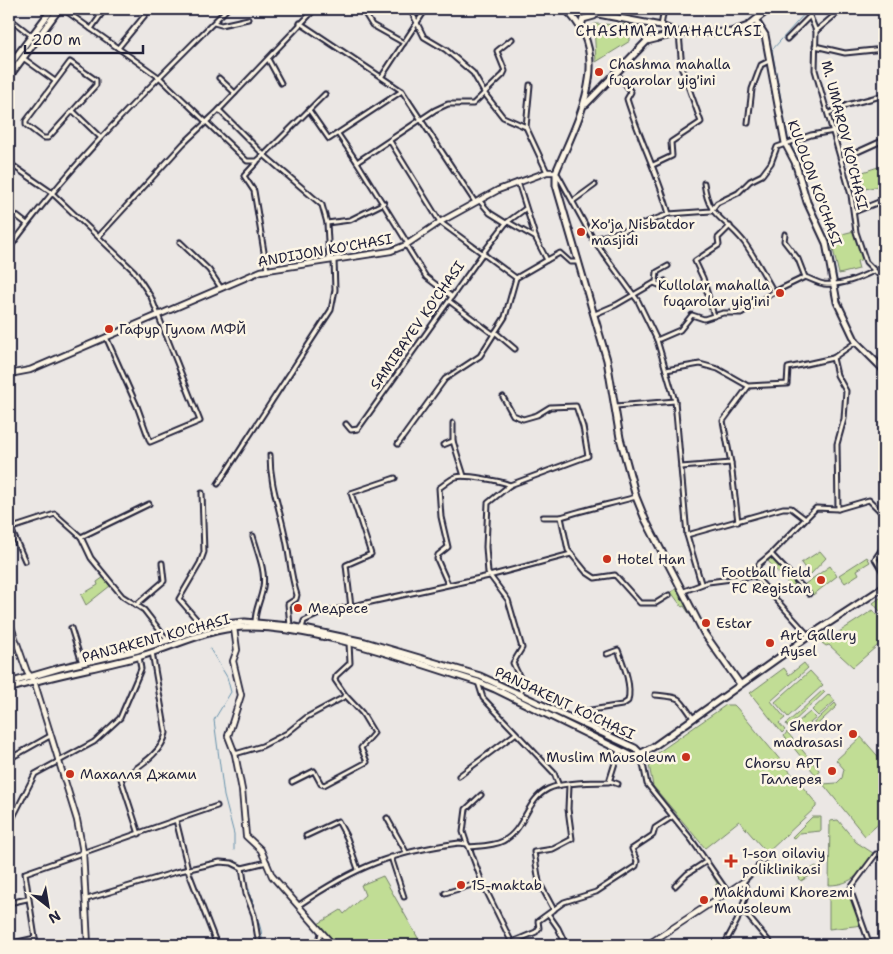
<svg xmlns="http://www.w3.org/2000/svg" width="893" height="954" font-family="'Shantell Sans',sans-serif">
<rect width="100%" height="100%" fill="#ebe7e4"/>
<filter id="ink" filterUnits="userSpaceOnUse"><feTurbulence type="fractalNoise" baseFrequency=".02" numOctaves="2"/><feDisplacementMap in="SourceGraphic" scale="10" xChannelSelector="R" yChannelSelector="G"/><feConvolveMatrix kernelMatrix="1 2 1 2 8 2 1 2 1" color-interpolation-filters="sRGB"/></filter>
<g filter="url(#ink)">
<g fill="#c1dd95" stroke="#728068">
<path d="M594,24L630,25V41L596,62Z"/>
<path d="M884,165V185L865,189L860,173Z"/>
<path d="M854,231L863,259L857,261L859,269L839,274L830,237Z"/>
<path d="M820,551L826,558L810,575L801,563Z"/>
<path d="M771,557L795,583L791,587L768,561Z"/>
<path d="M867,557L870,562L857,570L859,574L845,583L839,575Z"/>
<path d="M830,566L837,576L813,595L805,584Z"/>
<path d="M104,577L110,586L86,605L81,595L98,585L97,582Z"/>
<path d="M679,587L699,628L684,606L682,607L671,592Z"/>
<path d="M884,595V616L873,603Z"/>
<path d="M873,610L884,623V640L853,667L829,645L826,646L822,643Z"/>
<path d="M804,663L808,668L771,701L785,718L779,723L785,730L782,733L750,693L784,668L789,675Z"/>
<path d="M810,671L823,685L788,717L775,702Z"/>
<path d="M823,690L825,692L788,727L786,724Z"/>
<path d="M829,694L835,701L818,716L812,710Z"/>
<path d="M835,703L837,706L808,733L806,730Z"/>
<path d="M726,705H734L737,708L816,803V807L767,853L739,821L705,848L653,786L649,765L646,761Z"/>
<path d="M810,712L816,718L804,728L798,722Z"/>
<path d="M787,732L819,770V779L784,736Z"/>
<path d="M861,737L884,763V819L865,836L823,784L837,783L842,778L844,769L836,760Z"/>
<path d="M812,817H821V831L800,833L794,838L792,837Z"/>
<path d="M838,820L856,842L873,853C863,872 852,885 829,885L830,821Z"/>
<path d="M816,866L820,870L801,881L798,876Z"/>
<path d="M715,875L723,893L717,897L714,889L717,883L713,877Z"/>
<path d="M383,876L422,945H339L318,924L341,910L344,914L365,895L361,885Z"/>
<path d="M829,889L849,891L863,925L829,929Z"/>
</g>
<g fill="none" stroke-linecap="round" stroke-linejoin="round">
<g stroke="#6792ac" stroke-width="1">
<path d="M806,12L772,50L788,138L797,158L809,198L830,244L837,280"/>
<path d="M839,286V288"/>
<path d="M210,649L227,677L231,692L214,720L224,796L234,834V850"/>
<path d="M249,889L261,930L263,945"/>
</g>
<g stroke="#22223b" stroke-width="7">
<g id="minor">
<path d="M63,9L160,78L247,161H257L264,155"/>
<path d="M362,9L372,25L404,43"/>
<path d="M410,9L424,37L446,50L473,73L485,94L503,117L526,127L547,172"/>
<path d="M807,9L816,31L815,70L851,195L856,232L866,262L884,280"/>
<path d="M9,18L32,36"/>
<path d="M214,23L221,25L248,19"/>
<path d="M300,23L402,91L475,202"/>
<path d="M661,26L664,9"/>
<path d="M91,29L105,9"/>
<path d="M816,31L842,9"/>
<path d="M787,39L810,16"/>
<path d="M815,46L845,53L884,49"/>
<path d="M118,48L150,9"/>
<path d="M23,58L55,81"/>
<path d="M268,59L281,83"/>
<path d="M70,62L96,80V85L48,138H43L26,125V121Z"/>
<path d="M382,76L426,9"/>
<path d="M219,78L235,93"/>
<path d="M621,78L631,92L627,99C639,138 658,174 669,214"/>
<path d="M219,110L264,155L322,205L327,223L329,260"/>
<path d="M309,110L329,139L402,91"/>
<path d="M73,111L100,137"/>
<path d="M829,113L847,105L881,96"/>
<path d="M748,123L752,89L761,65L769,61"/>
<path d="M526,127L530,85"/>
<path d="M338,134L357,162L435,110L448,104H473L503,75L505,71L497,51L512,39"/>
<path d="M390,141L440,222L516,278"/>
<path d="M265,154L325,94"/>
<path d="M842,159L884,140"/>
<path d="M257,162L244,176L254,191L267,270"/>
<path d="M357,162L408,244"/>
<path d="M9,163L51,192L134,271L151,297L200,421L150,442L137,406L106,337"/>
<path d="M653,165L672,156L671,142L701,122L682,69L679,33"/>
<path d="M558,175L593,239L638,301L657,340L675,401L687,535L701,583"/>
<path d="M704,183C709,220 724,216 744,242C755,257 764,275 774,292"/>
<path d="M479,200L490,213L506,223"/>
<path d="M573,201L595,185"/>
<path d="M9,210L27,224"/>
<path d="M854,212L884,200"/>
<path d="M508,222L536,238"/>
<path d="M327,223L350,220L384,203"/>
<path d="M785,234L784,241L798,259L805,277"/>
<path d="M99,236L183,144L219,110L315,9"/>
<path d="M593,239L629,229L669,214L711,211L717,203L738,193L750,181L762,175L771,163L777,147L811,135L834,131"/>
<path d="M180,242L209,270L221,288"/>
<path d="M406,245L426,277L451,296"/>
<path d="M9,249C72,161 151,86 227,9"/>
<path d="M547,260L560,253L570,262H578"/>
<path d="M656,282L657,272L668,266"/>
<path d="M449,301L493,334"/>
<path d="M595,314L616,305L654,283L659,285L665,281"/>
<path d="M714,316L703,278L695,261L719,245L718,238L730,226"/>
<path d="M495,332L515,349"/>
<path d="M657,340L680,330L692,315L704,319L723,313H741L774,292L805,277C811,279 818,283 824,284C842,286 859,278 874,271"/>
<path d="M833,358L837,375L846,391L844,419L837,444L838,509"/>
<path d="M666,370L700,364L718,369L748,386L787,384L788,368L833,358L856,342"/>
<path d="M503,397L513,415L523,419L537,415L550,407L576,406L583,427L588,456L510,485L488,503L486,547L488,573L508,600L522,648L513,663L521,680V695"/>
<path d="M616,406L675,401"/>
<path d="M453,423V441L464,476"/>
<path d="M346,424L351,430L358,429L483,253L506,223L525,209"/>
<path d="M398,444L445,379L480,356L505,317L516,278L547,260L536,239L518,182"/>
<path d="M443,445L453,441"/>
<path d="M270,455C270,485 279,506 285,535C290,556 290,574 297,595L296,599L288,604L290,626"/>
<path d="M681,467L731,463"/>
<path d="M218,484L331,310L335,290L334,260"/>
<path d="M202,493L204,552L200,563L179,599L204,628"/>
<path d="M636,497C611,504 586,509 561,517L568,550L586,572L595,578L615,575L640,603H656L669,595"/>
<path d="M543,517H561"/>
<path d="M738,522L731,463L723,421L748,387"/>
<path d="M9,529L55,514L81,537L91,558L122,596L144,610L168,641"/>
<path d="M11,529L25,561"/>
<path d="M687,535L783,508H791L804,518"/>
<path d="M253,536C257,551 266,571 263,587C261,600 255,609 255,622"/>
<path d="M81,537L149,504"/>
<path d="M884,546L875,559L884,574"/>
<path d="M771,554L809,594"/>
<path d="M755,576L759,564L771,554L816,508L838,509L869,500L884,515"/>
<path d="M448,584L437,559L438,555L448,547L441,517L439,488C444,485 450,479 456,477C465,474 501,481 510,485"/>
<path d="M684,591L708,582L755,576L809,636"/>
<path d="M136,605L164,581L162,563"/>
<path d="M351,607L346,565L371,554L351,493L395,478"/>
<path d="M71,628L82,663"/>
<path d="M302,628L304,621L321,613L489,576L571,554"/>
<path d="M478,682L483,698L554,773L559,786"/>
<path d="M655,695C682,698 677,695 693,718"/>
<path d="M346,696L335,680L336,676L350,663L349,643"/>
<path d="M572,719L579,712L622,705L628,701C632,685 624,666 618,650L607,654"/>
<path d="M235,754L262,746L287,733L307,717L346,696L362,713L374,733L361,748L367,762L324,785L321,784L314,771L292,782"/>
<path d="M641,754L647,784L691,839L727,891"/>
<path d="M9,759L50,736"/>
<path d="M459,776L515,734"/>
<path d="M610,781L618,784"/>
<path d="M387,818L406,852"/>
<path d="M176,820L217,806"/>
<path d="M9,825L35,774L94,742L120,718L141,669L139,656"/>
<path d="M139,834L121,779C137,767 162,754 166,733L152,652"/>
<path d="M306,836L338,821L347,838L358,869"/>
<path d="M467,844L463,832L466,809L481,795"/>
<path d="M469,847L482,882L513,945"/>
<path d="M391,857L404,897"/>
<path d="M242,868L246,894L254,915L259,945"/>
<path d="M675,886L687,874L707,861"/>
<path d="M445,893L482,882"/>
<path d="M87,899L176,872L220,862L232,863L242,868L267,862"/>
<path d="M9,903L27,899"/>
<path d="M299,905C355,867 392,852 459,843L467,844L469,847C480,846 494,846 503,841C525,830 526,800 548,789C562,782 592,782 609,782L619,750"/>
<path d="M742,909L772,945"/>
<path d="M554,910L539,882L534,852L553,849L572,839L568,809L569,785"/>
<path d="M549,915L558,928L566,945"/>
<path d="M35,938L37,945"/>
<path d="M512,942L536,932L539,928L538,921L564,902L596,892L636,866L637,861L632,849L653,835L655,828L672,817"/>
<path d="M9,944L35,938L25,873L176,820L189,873L217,945"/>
<path d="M318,945L321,933"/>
<path d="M724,945L737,921L748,890L743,882L768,856"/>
<path d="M870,945L850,889L876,854L884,855"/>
</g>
</g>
<g stroke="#22223b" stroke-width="8">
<g id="tertiary">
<path d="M9,374L30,370L261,271L391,251L406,245L440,222L498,190L547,172H556"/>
<path d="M9,621L27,672L34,681L77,820L83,852L88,945"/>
<path d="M234,628L237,650L233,661L241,695L228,736L235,754L242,790L246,836L261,850L272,876L333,945"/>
<path d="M647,945L743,882"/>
</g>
</g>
<g stroke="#22223b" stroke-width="9">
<g id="secondary">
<path d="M565,9C616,55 577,121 556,172V185L607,360L620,438L636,497L645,519L704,633L740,684"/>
<path d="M572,9L661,26L679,33"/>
<path d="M756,21L765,35L785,143L795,162L807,202L826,243L837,302L856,342L884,370"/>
<path d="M581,26L583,19L594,16"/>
<path d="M9,66L52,9"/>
<path d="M9,77L59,9"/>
<path d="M586,104L647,41L679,33L731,32L748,26L769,9"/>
</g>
</g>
<g stroke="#22223b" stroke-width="9">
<g id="primary">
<path d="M9,683L60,668L138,650L214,625L245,622L290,626L365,642L480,676L635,748L641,754"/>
<path d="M9,689C52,675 97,668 141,656C175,646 207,629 243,627C314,625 410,661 478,682L495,689L634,757L653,747L809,636L884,587"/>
</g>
</g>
<use href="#minor" stroke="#fcf5e5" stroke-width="3"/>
<use href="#tertiary" stroke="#fcf5e5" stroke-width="4.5"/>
<use href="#secondary" stroke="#fcf5e5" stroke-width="5"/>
<use href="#primary" stroke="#fcf5e5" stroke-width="5"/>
</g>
</g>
<g fill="#c8321e" stroke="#fcf5e5" stroke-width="2">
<circle cx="599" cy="72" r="5"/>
<circle cx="581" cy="232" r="5"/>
<circle cx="780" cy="293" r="5"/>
<circle cx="109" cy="329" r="5"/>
<circle cx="607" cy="559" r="5"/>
<circle cx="821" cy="580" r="5"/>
<circle cx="298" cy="608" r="5"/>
<circle cx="706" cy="623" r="5"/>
<circle cx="770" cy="643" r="5"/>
<circle cx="853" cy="734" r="5"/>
<circle cx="686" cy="757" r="5"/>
<circle cx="832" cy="771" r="5"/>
<circle cx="70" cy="774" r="5"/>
<path d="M728.5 853.5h5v5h5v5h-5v5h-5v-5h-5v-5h5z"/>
<circle cx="461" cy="885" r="5"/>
<circle cx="704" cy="900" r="5"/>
</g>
<g text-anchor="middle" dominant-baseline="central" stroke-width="5" stroke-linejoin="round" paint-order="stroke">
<g font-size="14" fill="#22223b" stroke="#fcf5e5" text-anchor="start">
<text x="609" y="64">Chashma mahalla<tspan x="609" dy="16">fuqarolar yig'ini</tspan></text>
<text x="591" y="224">Xo'ja Nisbatdor<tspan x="591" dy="16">masjidi</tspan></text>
<text x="770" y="285" text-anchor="end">Kullolar mahalla<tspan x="770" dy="16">fuqarolar yig'ini</tspan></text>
<text x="119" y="329">Гафур Гулом МФЙ</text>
<text x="617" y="559">Hotel Han</text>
<text x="811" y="572" text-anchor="end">Football field<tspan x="811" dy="16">FC Registan</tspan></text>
<text x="308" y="608">Медресе</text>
<text x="716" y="623">Estar</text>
<text x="780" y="635">Art Gallery<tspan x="780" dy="16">Aysel</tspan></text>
<text x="843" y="726" text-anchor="end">Sherdor<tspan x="843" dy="16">madrasasi</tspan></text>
<text x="676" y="757" text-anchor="end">Muslim Mausoleum</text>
<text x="822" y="763" text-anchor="end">Chorsu АРТ<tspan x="822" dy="16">Галлерея</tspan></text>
<text x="80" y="774">Махалля Джами</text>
<text x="742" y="853">1-son oilaviy<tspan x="742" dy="16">poliklinikasi</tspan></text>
<text x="471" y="885">15-maktab</text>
<text x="714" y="892">Makhdumi Khorezmi<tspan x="714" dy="16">Mausoleum</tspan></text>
</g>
<g font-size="14" fill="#22223b" stroke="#fcf5e5">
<text transform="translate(845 135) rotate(76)">M. UMAROV KO'CHASI</text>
<text transform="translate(815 183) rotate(70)">KULOLON KO'CHASI</text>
<text transform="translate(325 250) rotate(-10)">ANDIJON KO'CHASI</text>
<text transform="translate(417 325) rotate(-55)">SAMIBAYEV KO'CHASI</text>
<text transform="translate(156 638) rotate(-15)">PANJAKENT KO'CHASI</text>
<text transform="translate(565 703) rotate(25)">PANJAKENT KO'CHASI</text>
</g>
<g font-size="15" letter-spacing="1" fill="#22223b" stroke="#fcf5e5">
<text x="669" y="31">CHASHMA MAHALLASI</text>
</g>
</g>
<rect width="893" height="954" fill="none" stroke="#fcf5e5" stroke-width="30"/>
<rect x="15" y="15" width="863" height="924" fill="none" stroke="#22223b" stroke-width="2" filter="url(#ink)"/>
<g transform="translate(48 906) rotate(149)" stroke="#fcf5e5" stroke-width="4" paint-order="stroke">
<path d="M0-4L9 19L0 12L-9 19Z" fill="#22223b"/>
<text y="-8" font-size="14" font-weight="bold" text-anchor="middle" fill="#22223b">N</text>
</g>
<path d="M25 45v8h118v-8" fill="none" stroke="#22223b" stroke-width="2.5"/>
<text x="32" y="45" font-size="15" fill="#22223b" stroke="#fcf5e5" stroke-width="4" paint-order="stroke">200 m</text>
</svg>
